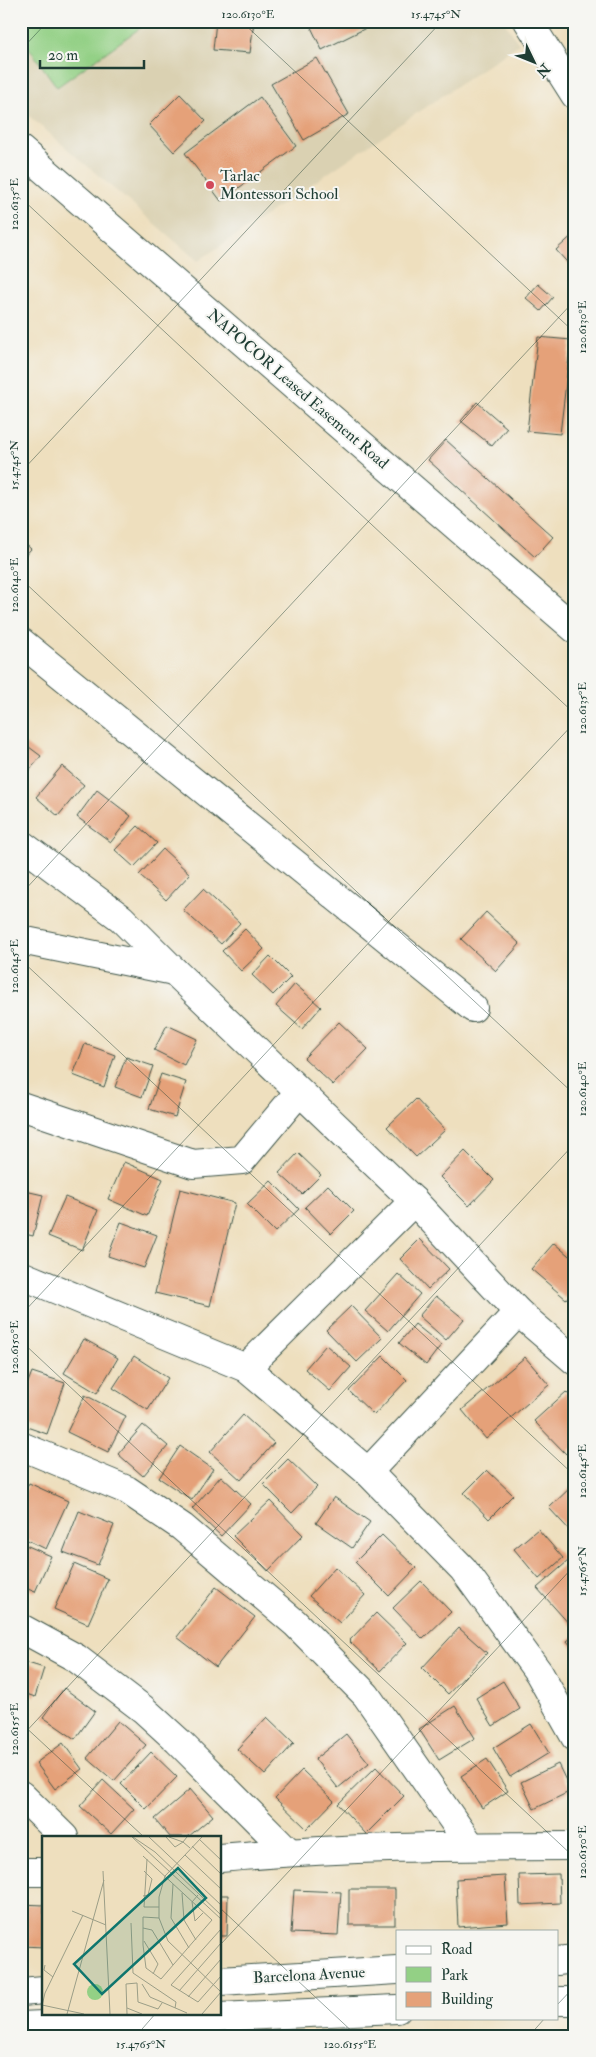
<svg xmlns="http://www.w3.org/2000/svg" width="596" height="2057" font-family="'IM FELL Double Pica',serif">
<rect width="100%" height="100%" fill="#f6f6f2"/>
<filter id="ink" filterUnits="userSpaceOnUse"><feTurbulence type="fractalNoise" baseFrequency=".02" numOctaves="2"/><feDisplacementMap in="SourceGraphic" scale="10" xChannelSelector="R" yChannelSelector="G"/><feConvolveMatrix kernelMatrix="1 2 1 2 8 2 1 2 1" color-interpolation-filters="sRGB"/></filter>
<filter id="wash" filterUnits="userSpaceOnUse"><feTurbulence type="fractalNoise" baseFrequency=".0096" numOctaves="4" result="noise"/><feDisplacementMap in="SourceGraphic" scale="20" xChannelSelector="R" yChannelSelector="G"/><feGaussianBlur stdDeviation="1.12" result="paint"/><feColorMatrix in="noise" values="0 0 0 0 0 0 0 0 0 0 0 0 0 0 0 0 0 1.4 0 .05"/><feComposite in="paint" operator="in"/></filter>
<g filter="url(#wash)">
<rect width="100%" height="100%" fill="#eedfbe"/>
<path fill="#dad1b2" d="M21,21H504L519,44L198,261L21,109Z"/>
<path fill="#93d085" stroke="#59865c" d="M21,21H150L57,87L21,37Z"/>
<g id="blocks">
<g fill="#e5a179">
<path d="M216,21H254L250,53L213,50Z"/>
<path d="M308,21H380L322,50Z"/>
<path d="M317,58L349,114L304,140L271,84Z"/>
<path d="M180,94L206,121L174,152L149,125Z"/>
<path d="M260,97L296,146L221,201L185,153Z"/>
<path d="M575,233V271L556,250Z"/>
<path d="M538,284L553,297L541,311L526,298Z"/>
<path d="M538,337L571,340L560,434L527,431Z"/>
<path d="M477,402L507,428L492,446L461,421Z"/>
<path d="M446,440L553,537L535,557L428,460Z"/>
<path d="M21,540L31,549L21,560Z"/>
<path d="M21,741L41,756L21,781Z"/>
<path d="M62,766L84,785L58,816L36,797Z"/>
<path d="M97,790L131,816L111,842L77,817Z"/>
<path d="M138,826L157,843L134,867L115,850Z"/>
<path d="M163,849L190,874L166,900L139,875Z"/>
<path d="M203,889L240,923L221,944L183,910Z"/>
<path d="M486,912L520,944L496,971L461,939Z"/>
<path d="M245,929L264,949L241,971L222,951Z"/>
<path d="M270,956L291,977L273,995L252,975Z"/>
<path d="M295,984L321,1007L302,1029L276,1006Z"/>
<path d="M339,1022L368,1049L333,1085L304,1058Z"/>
<path d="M167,1025L197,1039L184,1065L154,1050Z"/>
<path d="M85,1044L115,1055L104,1087L73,1075Z"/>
<path d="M126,1057L153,1066L142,1097L115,1087Z"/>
<path d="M161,1074L186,1082L175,1117L149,1109Z"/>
<path d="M416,1099L445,1130L416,1157L387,1127Z"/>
<path d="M465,1151L494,1180L469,1206L440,1177Z"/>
<path d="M298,1153L321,1175L302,1194L279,1173Z"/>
<path d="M124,1162L163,1179L147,1216L108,1199Z"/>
<path d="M271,1181L299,1209L275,1232L247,1204Z"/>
<path d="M328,1185L354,1211L331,1234L305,1207Z"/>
<path d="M180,1189L235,1203L210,1306L155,1293Z"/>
<path d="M21,1190L43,1195L33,1236L21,1233Z"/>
<path d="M65,1197L98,1210L82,1250L48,1236Z"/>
<path d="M121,1222L157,1235L144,1268L108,1256Z"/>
<path d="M420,1239L449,1269L428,1289L400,1259Z"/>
<path d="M554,1243L575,1261V1289L566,1299L531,1269Z"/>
<path d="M398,1274L420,1294L388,1331L365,1311Z"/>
<path d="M436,1296L464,1319L446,1340L419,1316Z"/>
<path d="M351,1306L382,1338L357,1362L326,1330Z"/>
<path d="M415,1324L441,1345L426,1365L399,1343Z"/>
<path d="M84,1339L118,1358L97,1393L64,1373Z"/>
<path d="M326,1345L351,1367L330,1391L305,1369Z"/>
<path d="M134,1356L168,1378L148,1410L113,1388Z"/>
<path d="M383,1356L407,1380L374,1415L349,1391Z"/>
<path d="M525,1357L549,1385L486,1439L462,1410Z"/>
<path d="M32,1372L65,1383L47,1434L21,1425V1400Z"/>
<path d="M566,1392L575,1401V1445L566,1454L534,1421Z"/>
<path d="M85,1395L126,1416L108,1452L67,1432Z"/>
<path d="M243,1415L274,1443L241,1480L210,1452Z"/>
<path d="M143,1425L168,1446L143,1476L118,1454Z"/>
<path d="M180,1446L213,1469L192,1500L159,1478Z"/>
<path d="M288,1459L317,1487L292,1513L263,1484Z"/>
<path d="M487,1470L513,1495L489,1519L464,1493Z"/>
<path d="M221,1476L251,1504L221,1536L192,1509Z"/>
<path d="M29,1483L68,1501L46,1549L21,1537V1499Z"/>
<path d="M573,1485L575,1486V1536L549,1508Z"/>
<path d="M334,1497L370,1522L352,1548L316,1523Z"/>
<path d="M270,1501L303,1535L268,1571L233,1536Z"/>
<path d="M79,1511L114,1525L98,1565L63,1552Z"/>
<path d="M538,1529L563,1558L539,1579L514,1549Z"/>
<path d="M382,1535L416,1568L389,1596L355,1562Z"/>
<path d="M21,1543L51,1556L35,1592L21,1586Z"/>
<path d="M568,1561L575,1569V1623L571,1626L537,1588Z"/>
<path d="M74,1564L108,1579L88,1624L54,1609Z"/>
<path d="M335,1567L365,1595L340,1623L309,1596Z"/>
<path d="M421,1581L451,1612L423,1639L393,1608Z"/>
<path d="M216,1587L255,1617L216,1667L177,1637Z"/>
<path d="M376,1613L407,1643L380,1671L349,1641Z"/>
<path d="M459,1628L487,1653L448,1694L422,1668Z"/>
<path d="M575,1635V1651L567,1641Z"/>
<path d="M21,1661L44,1668L35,1697L21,1692Z"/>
<path d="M503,1681L520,1709L493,1726L476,1698Z"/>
<path d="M64,1688L95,1711L75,1739L43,1717Z"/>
<path d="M455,1706L475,1738L439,1760L419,1729Z"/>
<path d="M267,1717L294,1743L265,1775L237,1749Z"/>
<path d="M118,1721L146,1745L114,1781L87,1758Z"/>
<path d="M531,1724L549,1753L510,1777L493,1748Z"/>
<path d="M346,1734L369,1763L338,1788L315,1759Z"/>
<path d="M63,1743L82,1769L55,1789L36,1763Z"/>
<path d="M151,1752L177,1777L146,1809L121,1784Z"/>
<path d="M487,1759L508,1791L482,1808L461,1776Z"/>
<path d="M558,1764L571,1791L534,1809L521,1782Z"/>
<path d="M376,1767L404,1796L366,1834L338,1804Z"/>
<path d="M302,1770L334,1801L307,1829L275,1798Z"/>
<path d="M103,1780L134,1809L111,1834L80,1806Z"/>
<path d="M190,1789L213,1816L188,1837H170L155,1819Z"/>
<path d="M559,1874L560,1903L520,1905L519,1875Z"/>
<path d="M505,1876L508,1923L458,1927L456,1879Z"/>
<rect x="349" y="1889" width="46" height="36"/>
<path d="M294,1890L341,1892L338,1935L291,1933Z"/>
<path d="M220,1895H228L227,1936H220Z"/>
<path d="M21,1904L44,1905V1947L21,1946Z"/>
</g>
</g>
</g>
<g filter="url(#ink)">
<use href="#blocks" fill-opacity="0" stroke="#3e5549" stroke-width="1"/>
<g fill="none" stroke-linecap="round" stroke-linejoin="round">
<g stroke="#3e5549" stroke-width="30">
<g id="minor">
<path d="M528,21L575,95"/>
<path d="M21,150L575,629"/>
<path d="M21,642L473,1008"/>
<path d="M21,844L121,918L174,971L414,1201L246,1368"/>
<path d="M21,940L174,971"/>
<path d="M21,1106L193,1164L242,1160L299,1092"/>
<path d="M414,1201L518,1312"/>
<path d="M21,1275L246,1368L368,1472L463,1569L539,1673L575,1737"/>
<path d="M21,1446L127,1490L182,1527L295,1623L366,1695L471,1846"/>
<path d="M368,1472L518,1312L575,1361"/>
<path d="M21,1628L76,1658L143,1709L178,1741L289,1852"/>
<path d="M21,1795L64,1837"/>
<path d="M220,1858C338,1847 456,1846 575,1846"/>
<path d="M21,1872H44"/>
<path d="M557,1961L575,1959"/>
<path d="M220,1981L397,1970"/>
<path d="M21,1992L44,1990"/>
<path d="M557,2001H575"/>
<path d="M21,2026L397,2009"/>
</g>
</g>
<use href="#minor" stroke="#fff" stroke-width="28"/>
</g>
</g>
<path fill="none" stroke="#1f3d34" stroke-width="1" stroke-opacity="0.45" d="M241,21L575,333M21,50L48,21M21,198L575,714M21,472L442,21M21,579L575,1095M21,894L575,300M21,960L575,1476M21,1315L575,722M21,1341L575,1858M21,1723L144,1837M21,1737L575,1143M220,1908L357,2036M220,1945L575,1565M557,2005L575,1986M136,2036L156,2013M529,2036L545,2018"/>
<circle fill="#d1495b" stroke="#f6f6f2" stroke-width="2" cx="210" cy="185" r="5"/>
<g text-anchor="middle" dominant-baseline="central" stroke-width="4" stroke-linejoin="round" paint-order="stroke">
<g font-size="16" fill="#1f3d34" stroke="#f6f6f2" text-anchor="start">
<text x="220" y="176">Tarlac<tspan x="220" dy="18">Montessori School</tspan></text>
</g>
<g font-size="16" fill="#1f3d34" stroke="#f6f6f2">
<text transform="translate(298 389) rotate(41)">NAPOCOR Leased Easement Road</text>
<text transform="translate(309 1975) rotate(-3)">Barcelona Avenue</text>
</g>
</g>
<g transform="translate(42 1836)">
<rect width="179" height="179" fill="#eedfbe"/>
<path d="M45 156a8 8 0 1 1 16 0a8 8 0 1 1-16 0Z" fill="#93d085"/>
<path fill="none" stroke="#9b9e87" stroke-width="1" d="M90,1L179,83M91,1L113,16L179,79M107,1L179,69M124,1L133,11L141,6L148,12M127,1L141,6L145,1M160,1L123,40L117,61V82L126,105L179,156M157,3L179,24M150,10L179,38M143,19L179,53M101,20L170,84L119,143L104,132L101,109V81L117,82M105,23L102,71H117M61,35L68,178M131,48L129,82L147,112M140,57L142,84L154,104M156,59L150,66L153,85L161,77M101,60L106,59L110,43L102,35M30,75L64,89M89,87L91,137L134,166L133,172M101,92L110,94L131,129M179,93L129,149L156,166L179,140M102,105L116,128L111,138M3,129L2,134L11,141M95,147L96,166L116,173L120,167M100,148L108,161L145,177M137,155L179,107M146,161L179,123M0,169L42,178M0,170L3,157L41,79M85,172L100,178M25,178L62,44M85,178L84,148L95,147M160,178L179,156"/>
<path fill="#0f766e" fill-opacity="0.15" stroke="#0f766e" stroke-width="2.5" d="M136,32L164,62L60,158L32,128Z"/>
<rect width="179" height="179" fill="none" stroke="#1f3d34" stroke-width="2.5"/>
</g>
<rect width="596" height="2057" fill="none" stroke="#f6f6f2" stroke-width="55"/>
<rect x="396" y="1930" width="162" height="90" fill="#f6f6f2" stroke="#a0aca6"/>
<rect x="406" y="1946" width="25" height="8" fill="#ffffff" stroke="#a0aca6"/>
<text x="441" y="1954" font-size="15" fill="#1f3d34">Road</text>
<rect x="406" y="1967" width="25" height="15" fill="#93d085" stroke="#a0aca6"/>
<text x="441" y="1980" font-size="15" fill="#1f3d34">Park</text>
<rect x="406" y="1992" width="25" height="15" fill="#e5a179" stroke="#a0aca6"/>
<text x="441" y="2004" font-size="15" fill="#1f3d34">Building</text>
<g transform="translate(534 62) rotate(133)" stroke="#f6f6f2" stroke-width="4" paint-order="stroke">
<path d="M0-4L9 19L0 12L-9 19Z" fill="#1f3d34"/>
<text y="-8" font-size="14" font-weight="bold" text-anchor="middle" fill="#1f3d34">N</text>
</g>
<path d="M40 60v8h104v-8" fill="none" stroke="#1f3d34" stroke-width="2.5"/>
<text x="48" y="60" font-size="15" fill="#1f3d34" stroke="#f6f6f2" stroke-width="4" paint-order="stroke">20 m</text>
<rect x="28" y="28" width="540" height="2002" fill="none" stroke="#1f3d34" stroke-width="2"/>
<g font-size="12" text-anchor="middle" fill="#1f3d34">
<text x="248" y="18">120.6130°E</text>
<text x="436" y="18">15.4745°N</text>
<text transform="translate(14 204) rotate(-90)" y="4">120.6135°E</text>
<text transform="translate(582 327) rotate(-90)" y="4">120.6130°E</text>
<text transform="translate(14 465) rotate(-90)" y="4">15.4745°N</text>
<text transform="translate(14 585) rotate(-90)" y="4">120.6140°E</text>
<text transform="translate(582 708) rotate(-90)" y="4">120.6135°E</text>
<text transform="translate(14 966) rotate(-90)" y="4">120.6145°E</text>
<text transform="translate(582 1089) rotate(-90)" y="4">120.6140°E</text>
<text transform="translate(14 1347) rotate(-90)" y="4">120.6150°E</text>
<text transform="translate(582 1471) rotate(-90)" y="4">120.6145°E</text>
<text transform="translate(582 1571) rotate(-90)" y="4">15.4765°N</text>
<text transform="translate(14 1729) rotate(-90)" y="4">120.6155°E</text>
<text transform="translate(582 1852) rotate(-90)" y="4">120.6150°E</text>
<text x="141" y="2048">15.4765°N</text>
<text x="350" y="2048">120.6155°E</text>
</g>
</svg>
